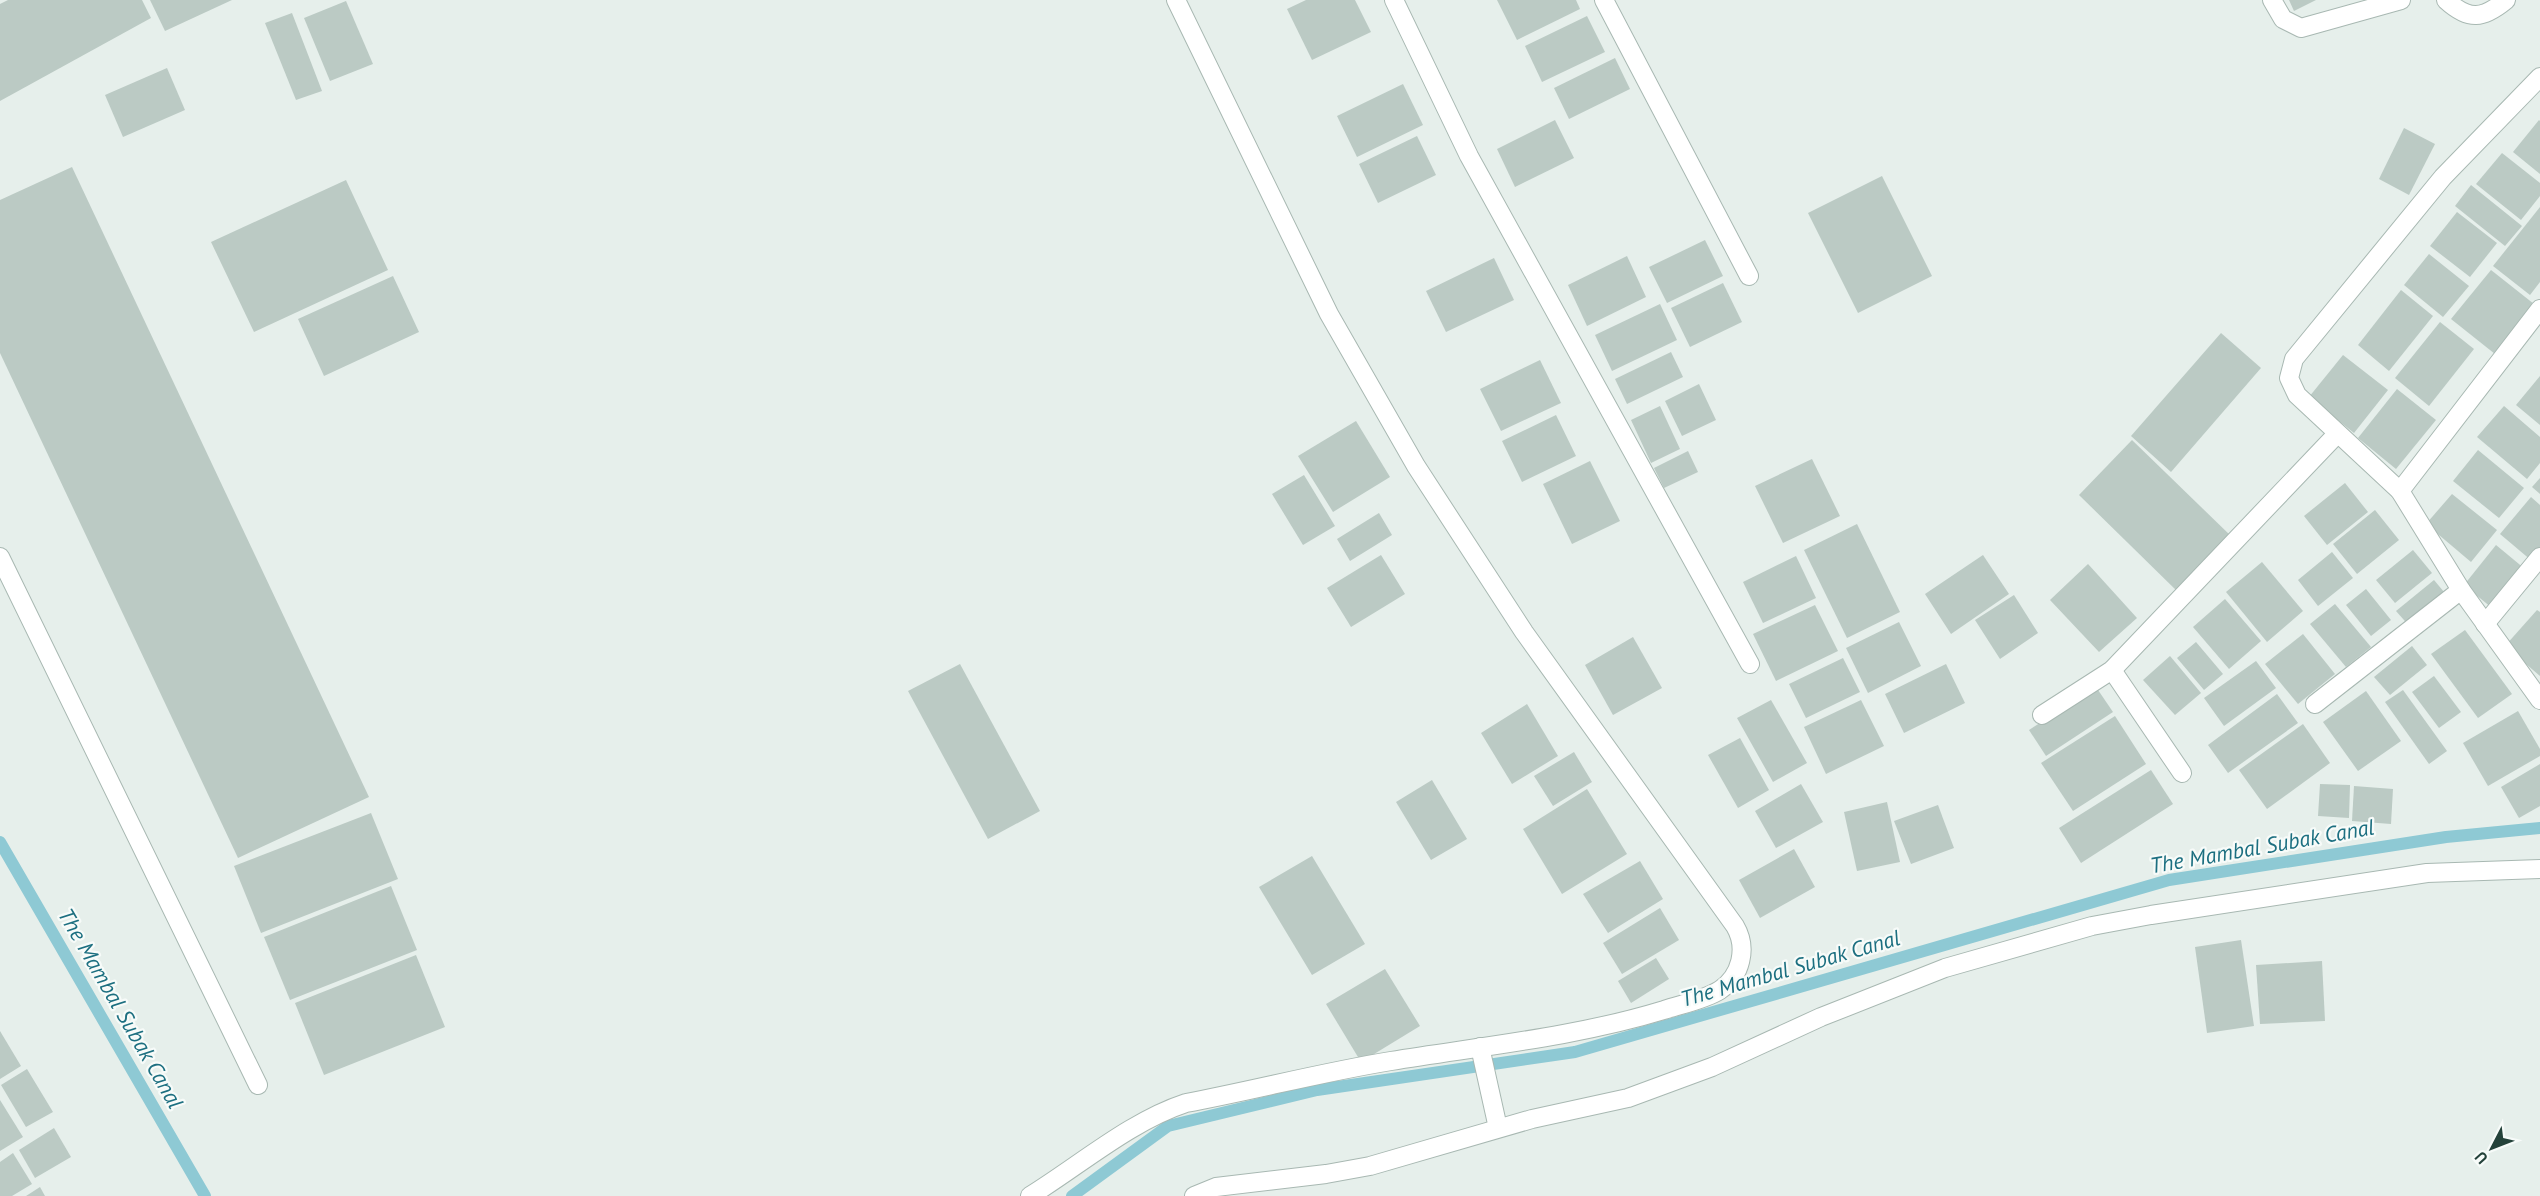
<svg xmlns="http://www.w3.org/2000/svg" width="2540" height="1196" font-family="'PT Sans',sans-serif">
<rect width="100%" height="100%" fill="#e6efeb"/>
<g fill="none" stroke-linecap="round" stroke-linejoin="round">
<g stroke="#8ec9d4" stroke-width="12">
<path d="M0,842L205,1196"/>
<path d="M1072,1196L1168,1126L1317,1090L1575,1052L2169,880L2446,837L2540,828"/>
</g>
</g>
<g fill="#bbcac4">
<path d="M8,0H142L151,18L0,101V4Z"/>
<path d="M150,0H232L165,31Z"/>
<path d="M1306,0H1355L1371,32L1312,60L1287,9Z"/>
<path d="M1497,0H1576L1580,9L1517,40Z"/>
<path d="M2289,0H2316L2294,11Z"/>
<path d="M346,1L373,64L330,81L304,18Z"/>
<path d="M292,13L322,91L296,100L265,23Z"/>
<path d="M1587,16L1605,52L1542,82L1525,46Z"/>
<path d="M1615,58L1630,89L1569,119L1554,88Z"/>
<path d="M167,68L185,110L123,137L105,95Z"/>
<path d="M1403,84L1423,125L1357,157L1337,116Z"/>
<path d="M1555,120L1574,158L1515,187L1497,149Z"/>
<path d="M2539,120L2540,121V174L2513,152Z"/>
<path d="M2404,128L2435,144L2409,195L2379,179Z"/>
<path d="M1417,136L1436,175L1378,203L1359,164Z"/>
<path d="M2502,153L2540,183V196L2521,220L2476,184Z"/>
<path d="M72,167L369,797L238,858L0,353V200Z"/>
<path d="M1882,176L1932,276L1858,313L1808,213Z"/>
<path d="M346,180L388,270L254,332L211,242Z"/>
<path d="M2471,185L2522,226L2505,246L2455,206Z"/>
<path d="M2540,207V282L2530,295L2493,266Z"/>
<path d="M2457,212L2497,243L2470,277L2430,246Z"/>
<path d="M1705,240L1723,276L1667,303L1649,267Z"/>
<path d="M2429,254L2469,286L2443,317L2404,285Z"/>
<path d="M1627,256L1646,297L1587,326L1568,285Z"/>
<path d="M1494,258L1514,300L1446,332L1426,291Z"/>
<path d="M2491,270L2534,304L2495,354L2451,319Z"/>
<path d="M393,276L419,332L324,376L298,319Z"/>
<path d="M1723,283L1742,322L1690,347L1671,308Z"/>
<path d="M2401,290L2433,316L2389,371L2358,345Z"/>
<path d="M1660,304L1677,340L1612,371L1595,335Z"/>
<path d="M2440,322L2474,349L2429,406L2395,378Z"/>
<path d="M2221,333L2261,368L2171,472L2131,436Z"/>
<path d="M1671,352L1683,377L1627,404L1615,379Z"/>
<path d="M2343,355L2388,390L2354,433L2309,397Z"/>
<path d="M1540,360L1561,403L1501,431L1480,389Z"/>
<path d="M2540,376V425L2516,405Z"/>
<path d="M1699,384L1716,420L1682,436L1665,401Z"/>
<path d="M2397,389L2436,420L2396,469L2358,438Z"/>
<path d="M1660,406L1680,449L1651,463L1631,420Z"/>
<path d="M2504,406L2540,437V463L2527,479L2477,437Z"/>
<path d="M1556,415L1576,456L1522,482L1502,441Z"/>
<path d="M1356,421L1390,477L1333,512L1298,456Z"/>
<path d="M2132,440L2233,538L2179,593L2079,495Z"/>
<path d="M2478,450L2524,488L2499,518L2453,481Z"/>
<path d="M1688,451L1698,472L1664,488L1654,468Z"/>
<path d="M1812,459L1840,516L1783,543L1755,486Z"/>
<path d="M1590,461L1620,521L1572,544L1543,484Z"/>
<path d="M1304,475L1335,526L1303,545L1272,494Z"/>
<path d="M2540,478V494L2532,487Z"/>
<path d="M2345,483L2368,512L2327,545L2304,516Z"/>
<path d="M2452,494L2497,530L2471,562L2426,524Z"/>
<path d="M2531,497L2540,505V551L2532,561L2500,534Z"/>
<path d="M2375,510L2399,540L2357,574L2333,544Z"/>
<path d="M1379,513L1392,535L1350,561L1337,539Z"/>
<path d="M1857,524L1900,612L1847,638L1804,550Z"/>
<path d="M2496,545L2525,569L2492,608L2464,585Z"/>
<path d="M2413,550L2432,573L2395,603L2376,580Z"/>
<path d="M2332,552L2353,578L2318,606L2298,580Z"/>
<path d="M1381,555L1405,594L1351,627L1327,588Z"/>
<path d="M1983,555L2009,594L1951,634L1925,594Z"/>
<path d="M1796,556L1816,598L1763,623L1743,582Z"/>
<path d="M2262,562L2303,611L2267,642L2226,592Z"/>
<path d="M2088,564L2137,618L2099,652L2050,600Z"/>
<path d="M2434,580L2449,598L2411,628L2396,611Z"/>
<path d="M2366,589L2391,620L2371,636L2346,605Z"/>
<path d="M2014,595L2038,633L2000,659L1975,620Z"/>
<path d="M2225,599L2261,641L2229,669L2193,627Z"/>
<path d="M2335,604L2371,647L2346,667L2310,624Z"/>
<path d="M1815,605L1838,651L1776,681L1753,634Z"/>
<path d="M2537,610L2540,612V676L2505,646Z"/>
<path d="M1899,622L1921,666L1868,693L1846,648Z"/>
<path d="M2465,630L2512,694L2478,718L2431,654Z"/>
<path d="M2303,634L2335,674L2298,704L2265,664Z"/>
<path d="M1633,637L1662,688L1613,715L1585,665Z"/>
<path d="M2196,642L2223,674L2204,690L2177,658Z"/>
<path d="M2412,646L2427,665L2390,695L2374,677Z"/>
<path d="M2170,656L2201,693L2175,715L2143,680Z"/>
<path d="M1843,658L1860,692L1806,718L1789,684Z"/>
<path d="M2256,661L2276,688L2224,726L2204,698Z"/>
<path d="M960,664L1040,811L988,839L908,691Z"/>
<path d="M1946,664L1965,703L1904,733L1885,694Z"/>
<path d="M2434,676L2461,712L2439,728L2412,692Z"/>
<path d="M2096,687L2113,712L2046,756L2029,730Z"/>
<path d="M2403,690L2447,751L2429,764L2385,702Z"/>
<path d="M2366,691L2401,741L2358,771L2323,722Z"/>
<path d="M2277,694L2298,723L2228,773L2208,745Z"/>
<path d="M1771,700L1807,763L1773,782L1737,718Z"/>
<path d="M1861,700L1884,746L1826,774L1804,727Z"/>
<path d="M1527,704L1558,756L1512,784L1481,733Z"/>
<path d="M2518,711L2540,749V756L2488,786L2463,743Z"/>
<path d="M2115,716L2146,764L2073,811L2041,763Z"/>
<path d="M2303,724L2330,763L2267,809L2239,770Z"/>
<path d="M1740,738L1769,790L1738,808L1708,755Z"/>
<path d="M1574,752L1592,782L1553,806L1534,776Z"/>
<path d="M2540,764V806L2519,818L2501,787Z"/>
<path d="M2151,770L2173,804L2081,863L2059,828Z"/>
<path d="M1432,780L1467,839L1431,860L1396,802Z"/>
<path d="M1801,784L1823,822L1776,848L1755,811Z"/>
<path d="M2320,784L2350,785L2349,818L2318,816Z"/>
<path d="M2354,786L2393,789L2391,824L2352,821Z"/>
<path d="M1587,789L1627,854L1562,894L1523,829Z"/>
<path d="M1887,802L1900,862L1857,871L1844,812Z"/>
<path d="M1938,805L1954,848L1911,864L1894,821Z"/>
<path d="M371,813L398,879L261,933L234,866Z"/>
<path d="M1794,849L1815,887L1760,918L1739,880Z"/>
<path d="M1312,856L1365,944L1312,975L1259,887Z"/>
<path d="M1640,861L1663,899L1608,933L1583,894Z"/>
<path d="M391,886L417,950L290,1000L264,937Z"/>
<path d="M1660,908L1679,940L1622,974L1603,943Z"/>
<path d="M2241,940L2254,1026L2207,1033L2195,947Z"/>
<path d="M416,955L445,1027L324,1075L295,1003Z"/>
<path d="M1656,958L1669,979L1631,1003L1618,981Z"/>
<path d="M2322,961L2325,1021L2260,1024L2256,965Z"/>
<path d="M1385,969L1420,1026L1361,1062L1326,1004Z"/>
<path d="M0,1031L21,1066L0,1079Z"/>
<path d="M27,1069L53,1112L26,1127L1,1085Z"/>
<path d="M0,1100L23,1137L0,1151Z"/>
<path d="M54,1128L71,1157L35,1178L19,1150Z"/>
<path d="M13,1153L32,1184L12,1196H0V1162Z"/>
<path d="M40,1187L45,1196H26Z"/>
</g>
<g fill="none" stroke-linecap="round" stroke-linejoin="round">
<g stroke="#a8b8b2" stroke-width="20">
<g id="minor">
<path d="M1394,0L1469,156L1750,664"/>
<path d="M1604,0L1749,276"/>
<path d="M2272,0L2283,19L2301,28L2401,0"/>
<path d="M2446,0C2469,21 2483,19 2506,0"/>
<path d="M2540,77L2443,177L2294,359L2289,378L2297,395L2400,491L2461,590L2540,700"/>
<path d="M2400,491L2540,309"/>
<path d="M0,557L258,1085"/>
<path d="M2485,624L2540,557"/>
<path d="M2112,670L2182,773"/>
<path d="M2315,704L2461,590"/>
<path d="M2042,715L2112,670L2337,434"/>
<path d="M1480,1047L1498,1128"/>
<path d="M1030,1196C1080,1165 1131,1121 1186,1103C1255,1090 1323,1072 1391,1061C1483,1046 1576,1037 1664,1010C1682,1004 1704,1000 1720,990C1741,976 1748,948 1735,926L1524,632L1416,466L1329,314L1176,0"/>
<path d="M1194,1196L1216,1187L1326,1174L1370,1166L1532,1119L1628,1098L1712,1067L1821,1017L1945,968L2092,926L2151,915L2427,873L2540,869"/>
</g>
</g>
<use href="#minor" stroke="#fff" stroke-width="18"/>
</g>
<g text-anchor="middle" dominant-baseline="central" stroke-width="4.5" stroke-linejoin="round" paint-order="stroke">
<g font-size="22" font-style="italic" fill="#1c6f80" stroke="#f7fbf9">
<text transform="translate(2262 846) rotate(-10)">The Mambal Subak Canal</text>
<text transform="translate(1790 968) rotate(-16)">The Mambal Subak Canal</text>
<text transform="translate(121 1008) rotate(60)">The Mambal Subak Canal</text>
</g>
</g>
<g transform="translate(2492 1148) rotate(228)" stroke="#f7fbf9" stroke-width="4.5" paint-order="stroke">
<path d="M0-4.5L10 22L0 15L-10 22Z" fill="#24423a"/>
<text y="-9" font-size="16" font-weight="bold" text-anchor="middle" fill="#24423a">U</text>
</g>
</svg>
